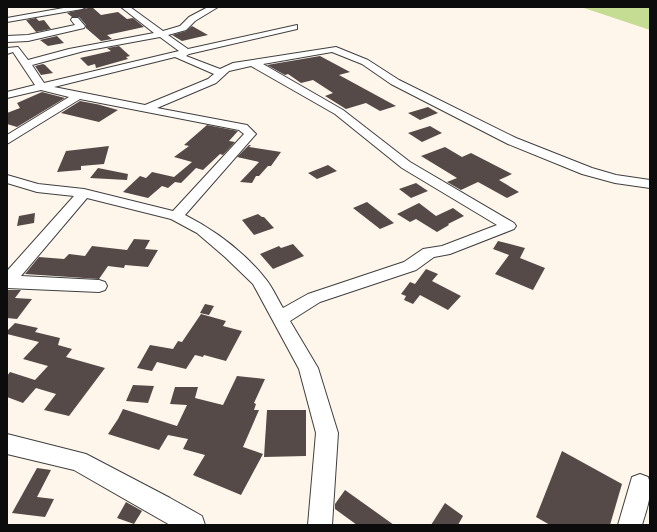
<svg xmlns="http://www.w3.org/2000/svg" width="657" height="532" font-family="'IBM Plex Serif',serif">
<rect width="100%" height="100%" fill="#fff6eb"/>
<path fill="#c5dd92" d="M581,7H650V30Z"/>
<g fill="#554a48">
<path d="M92,7L101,15L118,12L127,19L133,18L144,27L107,35L112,39L101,41L86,28V25L79,17H72L67,13Z"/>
<path d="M36,18L39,21L44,20L51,29L36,32L26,20Z"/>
<path d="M192,26L208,35L182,41L172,35L186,31Z"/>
<path d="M57,36L64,43L48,46L40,40Z"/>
<path d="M119,46L130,56L126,57L128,59L96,68L95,64L88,66L80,58L111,51L107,48Z"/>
<path d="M320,56L350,72L339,75L396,106L380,111L366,103L346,109L325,96L333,93L313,80L301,83L288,74L285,75L267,65Z"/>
<path d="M43,64L45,65L53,73L41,75L35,66Z"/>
<path d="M42,92L65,98L17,127L7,124V113L20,108L17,103Z"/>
<path d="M80,101L101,105H100L118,110L99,122L61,113Z"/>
<path d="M428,107L438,113L420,120L408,113Z"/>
<path d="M207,125L238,131L229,141L235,142L223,155L220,154L203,170L196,168L181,183L175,182L168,188L162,186L148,198L123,192L140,176L146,178L152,172L174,177L192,162L174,157L189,146L184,145Z"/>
<path d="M430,126L442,133L422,142L408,133Z"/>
<path d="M249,145H251L249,147L281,152L271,166H268L259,176H256L252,183L240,182L259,162L237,157Z"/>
<path d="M109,146L104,164L81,166V170L57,172L66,151Z"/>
<path d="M445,147L462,157L471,153L512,174L499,180L519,192L507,198L478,182L461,190L447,182L457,178L421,156Z"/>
<path d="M328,165L337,171L317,179L308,173Z"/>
<path d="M98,168L128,174L127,180L90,178Z"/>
<path d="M416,183L428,191L411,198L399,189Z"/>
<path d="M367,202L394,223L380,229L353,208Z"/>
<path d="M419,203L436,216L453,208L464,216L448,224L449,225L437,232L416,219L410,222L397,214Z"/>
<path d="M35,213L34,223L17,226L19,216Z"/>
<path d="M258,214L262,217H264L274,228L254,235L242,220Z"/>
<path d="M134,239L150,240L145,249L158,250L148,267L125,265L124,268L108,266L99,279L25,274L39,257L64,259L69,254L85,256L92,246L127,250Z"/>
<path d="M498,241L525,248L520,258L545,268L533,290L495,274L509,255L493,249Z"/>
<path d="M293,244L304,256L273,269L260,254L279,246L281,248Z"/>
<path d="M426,269L438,274L432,281L461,296L448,310L420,295L413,304L404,300L406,296L401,294L410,282L415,284Z"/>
<path d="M8,290H21L15,298L32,299L17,319L7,318Z"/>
<path d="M205,304L214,306L209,315L200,313Z"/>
<path d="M201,314L226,321L223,326L242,331L226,361L204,355L203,357L195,355L186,369L157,362L152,371L137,368L150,345L173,349L178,341L182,342Z"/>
<path d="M15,323L38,328L35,332L60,338L58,345L72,349L66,357L105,368L69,416L44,410L56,394L36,388L23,403L7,397V376L10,372L35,380L48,366L23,359L39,342L7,334V331Z"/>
<path d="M237,376L265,379L254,403L256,404L254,410H259L243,447L263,454L241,495L193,475L205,455L183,449L188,439L168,435L159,450L108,434L118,419L123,409L177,426L187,405L170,404L175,387H198L195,398L223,405Z"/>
<path d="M133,385L154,386L148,403L126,401Z"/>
<path d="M267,410H306V456L264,457Z"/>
<path d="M562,451L622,484L610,525H550L536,517Z"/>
<path d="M37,468L51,470L37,497L54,499L45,517L12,513Z"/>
<path d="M345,490L394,525H357L335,509V504Z"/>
<path d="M126,502L142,511L134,524L117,518Z"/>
<path d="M445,503L463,516L458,525H431Z"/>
</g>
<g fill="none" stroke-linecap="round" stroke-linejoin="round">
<g stroke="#3f3f3f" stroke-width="2">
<g id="minor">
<path d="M69,7H86L82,9L7,22V18Z"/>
<path d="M121,7H130L163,31L180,26L189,17L208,7H218L195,21L186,30L168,35L188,49L297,25V29L189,54L186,56L220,69L233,63L336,47L368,60L399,80L516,138L592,168L616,175L650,180V188L615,183L582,174L508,144L391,84L362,64L332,52L263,64L343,110L410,162L514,223L516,226L514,229L450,254L434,257L416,270L320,302L290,321L318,368L338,433L332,525H308L316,433L299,369L253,284L225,257L197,233L171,219L87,198L21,276L99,280L105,282L107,286L105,290L99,292L7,288V271L74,196L37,192L7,183V175L38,184L84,189L173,211L244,134L239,130L80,99L7,144V135L69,97L41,90L7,98V92L35,85L13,52L7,54V48L18,47L28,60L69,49L154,33ZM160,37L179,51L44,83L32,65L84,51ZM175,57L214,74L208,79L145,105L54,87ZM251,66L335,114L402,168L497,225L442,246L423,249L404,262L308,294L283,308C277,298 272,286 264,277C243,251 214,230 185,215L256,134L247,125L157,108L216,83L229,71Z"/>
<path d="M72,18H78L85,26L84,28L28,41L7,42V36L28,35L75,25L71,20Z"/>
<path d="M7,434L86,454L170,498L202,516L205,525H170L74,470L7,454Z"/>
<path d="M640,474L648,477C654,491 646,511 642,525H618L632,477Z"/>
</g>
</g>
<use href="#minor" fill="#fff" fill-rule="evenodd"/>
</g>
<rect width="657" height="532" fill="none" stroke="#0c0c0c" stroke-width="16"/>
</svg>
